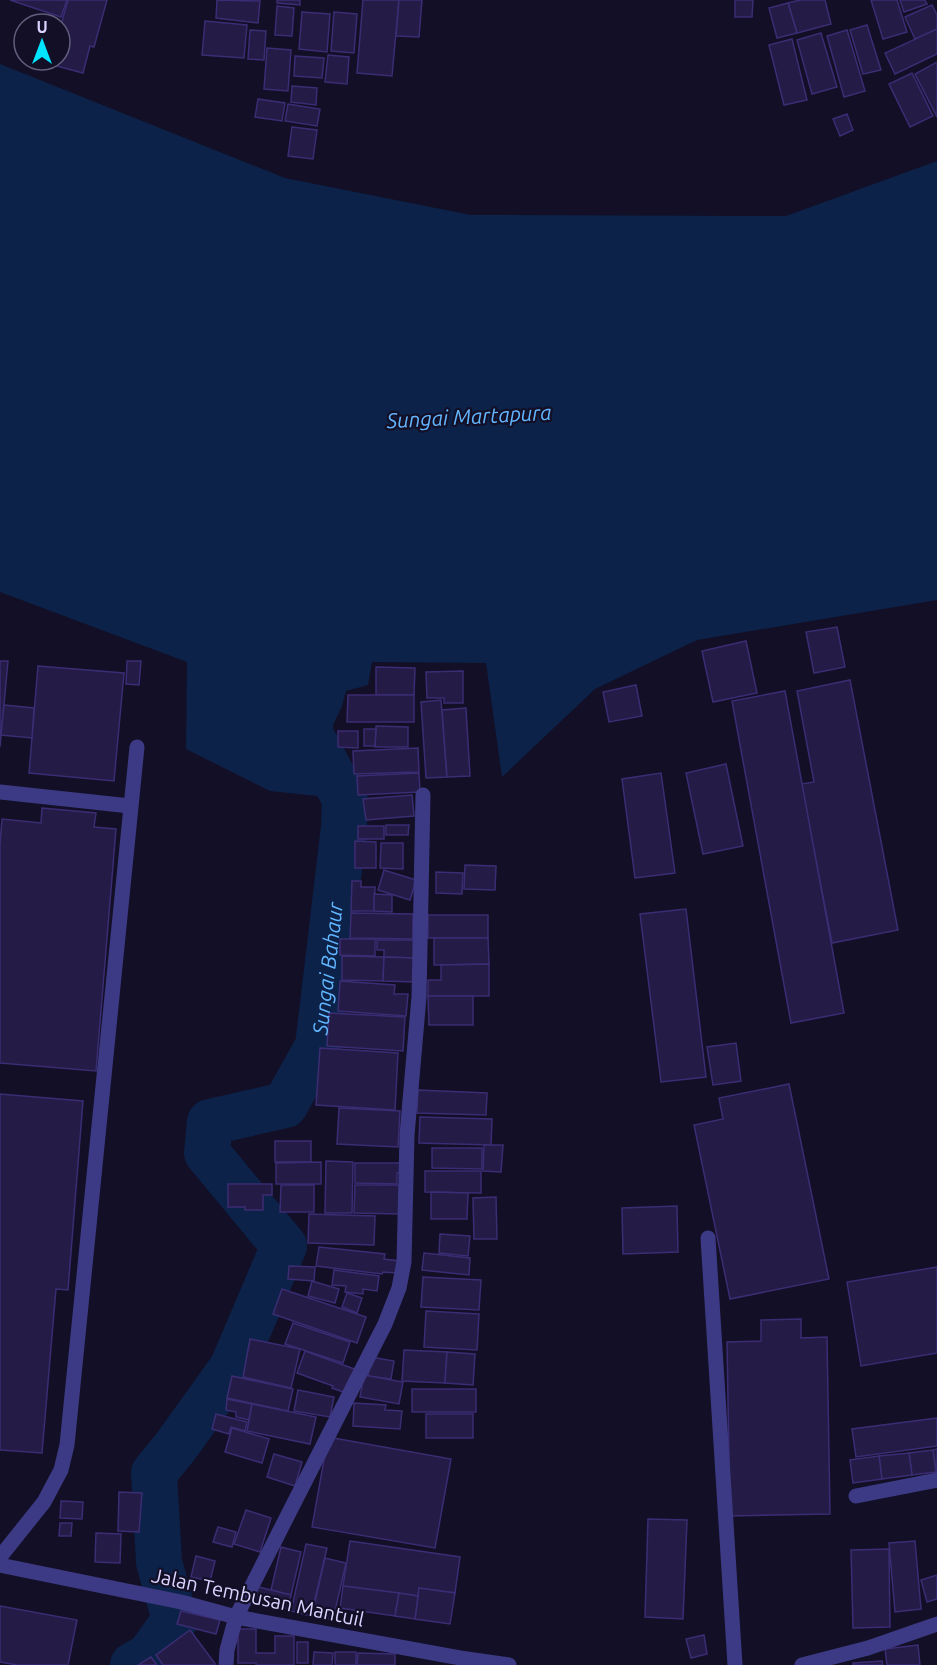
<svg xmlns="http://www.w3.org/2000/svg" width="937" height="1665" font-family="Ubuntu,sans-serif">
<rect width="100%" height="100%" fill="#130f26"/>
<path fill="#0c2248" d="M0,64L285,178L471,215L786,216L937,161V600L697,640L595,689L502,777L486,663L372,662L368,685L346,691L342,706L333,725V749L344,756L345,799L270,791L186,749L187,662L0,592Z"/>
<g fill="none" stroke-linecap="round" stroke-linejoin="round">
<path stroke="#0c2248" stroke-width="46" id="s1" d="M133,1665L149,1656L175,1620L159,1562L154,1473L176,1446L232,1368L284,1246L207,1153L210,1122L285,1105L318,1046L344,827L345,799L315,743"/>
</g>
<g fill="#241b47" stroke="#3b2d73" stroke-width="1.5">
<path d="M10,0H67L61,17Z"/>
<path d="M68,0H107L94,47L90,46L83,73L53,65L54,60H60V28Z"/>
<path d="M217,0L260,1L258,23L216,18Z"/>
<path d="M277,0H300V5L277,3Z"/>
<path d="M363,0H399L392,76L357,73Z"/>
<path d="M399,0H422L419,37L396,36Z"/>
<path d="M735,0H753L752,17H735Z"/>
<path d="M800,0H825L831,24L797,33L788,3Z"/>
<path d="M871,0H897L907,32L883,39Z"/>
<path d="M900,0H925L927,4L904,12Z"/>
<path d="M788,3L797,33L777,38L769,8Z"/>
<path d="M932,5L937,15V29L915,39L905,17Z"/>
<path d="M277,6L294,8L292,36L275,35Z"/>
<path d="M302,12L330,14L327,52L299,49Z"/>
<path d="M334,12L357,14L354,53L331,51Z"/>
<path d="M205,21L247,25L244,58L202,55Z"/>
<path d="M867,25L881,70L863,74L850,30Z"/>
<path d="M937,29V54L895,74L885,53Z"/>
<path d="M250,30L266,31L264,60L248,59Z"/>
<path d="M847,30L865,91L844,97L827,36Z"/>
<path d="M821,33L837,87L812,94L797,40Z"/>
<path d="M792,39L807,100L784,105L769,45Z"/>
<path d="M267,48L291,50L288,91L264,89Z"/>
<path d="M328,55L349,57L347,84L325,82Z"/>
<path d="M295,56L324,58L322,78L294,76Z"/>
<path d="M937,62V117L915,74Z"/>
<path d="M912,73L933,116L910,127L889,84Z"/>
<path d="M292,86L317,88L316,105L291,102Z"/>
<path d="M258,99L285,103L282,121L255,117Z"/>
<path d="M288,104L320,109L317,126L285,121Z"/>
<path d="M847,114L853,130L840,136L833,119Z"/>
<path d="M292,127L317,130L313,159L288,156Z"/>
<path d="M837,627L845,667L814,673L806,632Z"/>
<path d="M746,641L757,693L713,702L702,651Z"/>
<path d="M0,661H8L0,747Z"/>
<path d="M127,661H141L139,685L126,684Z"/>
<path d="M38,666L124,673L114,781L29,773Z"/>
<path d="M376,667L415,668L414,695H376Z"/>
<path d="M463,671V703H444V698H427L426,672Z"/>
<path d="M850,680L898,930L832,943L801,784L814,782L797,691Z"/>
<path d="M636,685L642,716L609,722L603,692Z"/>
<path d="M785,691L844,1013L791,1023L732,701Z"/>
<path d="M348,695H414V722H347Z"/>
<path d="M441,700L447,777L426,778L421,702Z"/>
<path d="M4,705L34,708L32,738L1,735Z"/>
<path d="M466,708L470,776L447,777L442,710Z"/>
<path d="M376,726L408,727V747H375Z"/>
<path d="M364,729H376L375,746H364Z"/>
<path d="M338,731H358V748L338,747Z"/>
<path d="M418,748L419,772L354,774L353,751Z"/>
<path d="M726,764L743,846L703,854L686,773Z"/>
<path d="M419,773L420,792L358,795L357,776Z"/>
<path d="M661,773L675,873L635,878L622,779Z"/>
<path d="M412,795L414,816L366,820L363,799Z"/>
<path d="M42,808L96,813L94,827L116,829L96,1071L0,1063V844L2,819L41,823Z"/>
<path d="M386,825H409L408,835H386Z"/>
<rect x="358" y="826" width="26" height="13"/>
<path d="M355,841L376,842V868H355Z"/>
<path d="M381,843H403V869L380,868Z"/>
<path d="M465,865L496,866L495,890L464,889Z"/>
<path d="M384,870L416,880L410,900L378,890Z"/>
<path d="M436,872L463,873L462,894L436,893Z"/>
<path d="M352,881H361V887H375L374,911H351Z"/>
<path d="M374,894L392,895V912L374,911Z"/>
<path d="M686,909L706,1077L661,1082L640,914Z"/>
<path d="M351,913L413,914V939L350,938Z"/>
<rect x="428" y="915" width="60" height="23"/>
<path d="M434,938H488L489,964L434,965Z"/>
<path d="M340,939H375V956L340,955Z"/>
<path d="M377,940H415V958L384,957V950H377Z"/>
<path d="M342,956L384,957L383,981L342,980Z"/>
<path d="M384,957L415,958L414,982L383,981Z"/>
<path d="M489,964V996H428V980H441V965Z"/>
<path d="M340,981L395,985L394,994H408L406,1016L338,1011Z"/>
<path d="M428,996H473V1025H429Z"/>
<path d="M329,1013L405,1017L403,1051L327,1046Z"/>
<path d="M736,1043L741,1081L713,1085L707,1047Z"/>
<path d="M320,1048L398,1053L395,1110L316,1105Z"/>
<path d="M789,1084L829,1279L730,1299L694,1125L723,1119L719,1098Z"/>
<path d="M418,1090L487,1093L486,1115L417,1113Z"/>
<path d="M0,1094L83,1101L68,1290L56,1289L42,1453L0,1450Z"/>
<path d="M339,1108L400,1111L398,1147L337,1144Z"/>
<path d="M420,1117L492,1119L491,1145L419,1143Z"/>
<rect x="275" y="1141" width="36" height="21"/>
<path d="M484,1145H503L501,1172L483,1171Z"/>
<path d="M432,1148H482V1169L432,1168Z"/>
<path d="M326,1161L353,1162L352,1213H325Z"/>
<path d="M321,1162V1184H276V1163Z"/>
<path d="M355,1163H405V1173H397V1184L355,1183Z"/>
<path d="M425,1171H481V1193L425,1192Z"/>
<path d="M228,1184H272V1195H263V1210H245V1207H228Z"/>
<path d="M281,1185H314V1212H280Z"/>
<path d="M355,1185H401L400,1214L354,1213Z"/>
<path d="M431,1192L468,1193L467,1219H431Z"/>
<path d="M496,1197L497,1239H474L473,1198Z"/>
<path d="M677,1206L678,1252L623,1254L622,1208Z"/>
<path d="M309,1214L375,1216L374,1245L308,1243Z"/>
<path d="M440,1234L470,1236L468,1256L439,1253Z"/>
<path d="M319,1247L385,1254L384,1259L399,1261L397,1273L383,1272L382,1274L316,1266Z"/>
<path d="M424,1253L470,1258L469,1275L422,1270Z"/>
<path d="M289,1266L315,1267L314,1281L288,1279Z"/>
<path d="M937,1267V1353L861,1366L847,1282Z"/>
<path d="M334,1270L379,1276L377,1291L363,1289V1294L345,1292L346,1286L332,1285Z"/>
<path d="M423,1277L481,1280L479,1310L421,1307Z"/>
<path d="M312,1281L339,1289L335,1303L308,1296Z"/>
<path d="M282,1289L366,1317L357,1343L273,1314Z"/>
<path d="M347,1293L362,1298L357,1313L342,1307Z"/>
<path d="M426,1311L479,1314L477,1350L424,1347Z"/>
<path d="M801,1319V1338L827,1337L830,1514L730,1516L727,1342L761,1341V1320Z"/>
<path d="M293,1323L350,1342L343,1363L285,1344Z"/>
<path d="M250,1339L300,1349L291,1388L243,1377Z"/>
<path d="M404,1350L447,1352L445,1383L402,1381Z"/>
<path d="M305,1351L357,1370L349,1394L332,1388L333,1386L297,1373Z"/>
<path d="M447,1352L475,1354L473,1385L445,1383Z"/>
<path d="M371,1357L394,1361L391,1379L368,1376Z"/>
<path d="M364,1375L403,1382L399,1404L360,1397Z"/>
<path d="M232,1376L293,1389L288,1411L227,1398Z"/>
<rect x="412" y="1389" width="64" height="23"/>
<path d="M298,1390L334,1397L330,1417L294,1411Z"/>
<path d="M227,1399L252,1404L249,1420L236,1417V1412L226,1410Z"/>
<path d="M354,1403L386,1405L385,1410L402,1411L400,1429L353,1426Z"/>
<path d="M252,1404L316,1417L310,1444L247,1431Z"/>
<path d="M216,1414L247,1422L245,1431L231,1427L229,1434L212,1429Z"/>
<rect x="426" y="1414" width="47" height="24"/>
<path d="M937,1418V1446L856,1457L852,1429Z"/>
<path d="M232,1428L269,1439L262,1463L225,1452Z"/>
<path d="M328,1437L451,1459L435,1548L312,1527Z"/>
<path d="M937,1449V1472H936L933,1450Z"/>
<path d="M933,1450L936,1472L912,1475L909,1453Z"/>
<path d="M909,1453L912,1475L882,1479L879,1456Z"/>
<path d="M274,1454L302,1462L295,1486L267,1477Z"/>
<path d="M879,1456L882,1479L853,1483L850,1460Z"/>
<path d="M119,1492L142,1493L139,1532L118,1531Z"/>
<path d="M61,1501L83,1502L82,1519L60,1518Z"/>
<path d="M246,1510L271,1518L260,1552L234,1544Z"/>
<path d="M648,1519L687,1520L683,1619L645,1617Z"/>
<path d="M60,1523H72L71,1536H59Z"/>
<path d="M218,1527L236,1532L232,1547L213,1542Z"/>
<path d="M96,1533L121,1534L120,1563L95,1562Z"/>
<path d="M350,1541L460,1557L455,1593L419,1588L418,1596L343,1586Z"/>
<path d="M915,1541L921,1609L895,1612L889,1543Z"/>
<path d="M306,1544L327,1548L311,1616L291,1611Z"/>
<path d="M281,1547L301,1552L291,1595L271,1590Z"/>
<path d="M889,1549L890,1627L853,1628L851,1550Z"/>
<path d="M196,1556L215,1561L210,1581L191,1577Z"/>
<path d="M325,1558L346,1563L333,1620L312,1615Z"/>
<path d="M937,1575V1599L927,1602L921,1580Z"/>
<path d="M255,1586L291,1595L288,1609L252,1601Z"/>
<path d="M343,1586L399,1593L395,1616L340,1608Z"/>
<path d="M419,1588L455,1593L450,1624L415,1619Z"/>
<path d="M399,1593L418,1596L415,1619L395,1616Z"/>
<path d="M0,1606L77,1620L68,1665H17L0,1662Z"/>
<path d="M181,1611L220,1620L216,1634L177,1624Z"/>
<path d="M238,1629H256V1653H275V1636H294V1665H256V1663H238Z"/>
<path d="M190,1630L216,1665H163L156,1655Z"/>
<path d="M704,1635L707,1654L691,1658L686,1639Z"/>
<rect x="297" y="1642" width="11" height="21"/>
<path d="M918,1645L920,1665H887L885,1649Z"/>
<path d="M314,1652L333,1653L332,1665H313Z"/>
<rect x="335" y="1652" width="21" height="13"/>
<path d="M358,1653L395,1654V1665H357Z"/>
<path d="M151,1657L157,1665H138Z"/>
<path d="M882,1661L883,1665H853V1663Z"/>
</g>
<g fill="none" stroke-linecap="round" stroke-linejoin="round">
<g stroke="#3d3a85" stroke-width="15">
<path d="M0,792L130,806"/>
<path d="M708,1238L735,1665"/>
<path d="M856,1496L937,1480"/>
<path d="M0,1557L44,1502L61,1470L67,1445L137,747"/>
<path d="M0,1565L181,1602L236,1617L460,1658L509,1665"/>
<path d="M226,1665L227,1650L236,1617L385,1324L399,1288L404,1262L407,1135L419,997L423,795"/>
<path d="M802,1665L868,1648L937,1624"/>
</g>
</g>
<g text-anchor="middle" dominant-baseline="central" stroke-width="4.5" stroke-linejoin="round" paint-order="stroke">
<g font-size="20" fill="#d9d4ff" stroke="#130f26">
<text transform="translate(258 1597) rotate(12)">Jalan Tembusan Mantuil</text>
</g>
<g font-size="21" font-style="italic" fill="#62b6ff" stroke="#130f26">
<text transform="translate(469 416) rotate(-3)">Sungai Martapura</text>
<text stroke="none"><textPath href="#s1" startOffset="850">Sungai Bahaur</textPath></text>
</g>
</g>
<g transform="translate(42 42)"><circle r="28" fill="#130f26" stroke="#625e7d" stroke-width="1.5"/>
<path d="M0-4.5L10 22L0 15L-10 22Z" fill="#00e5ff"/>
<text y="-9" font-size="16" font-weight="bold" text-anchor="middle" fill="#d9d4ff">U</text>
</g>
</svg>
